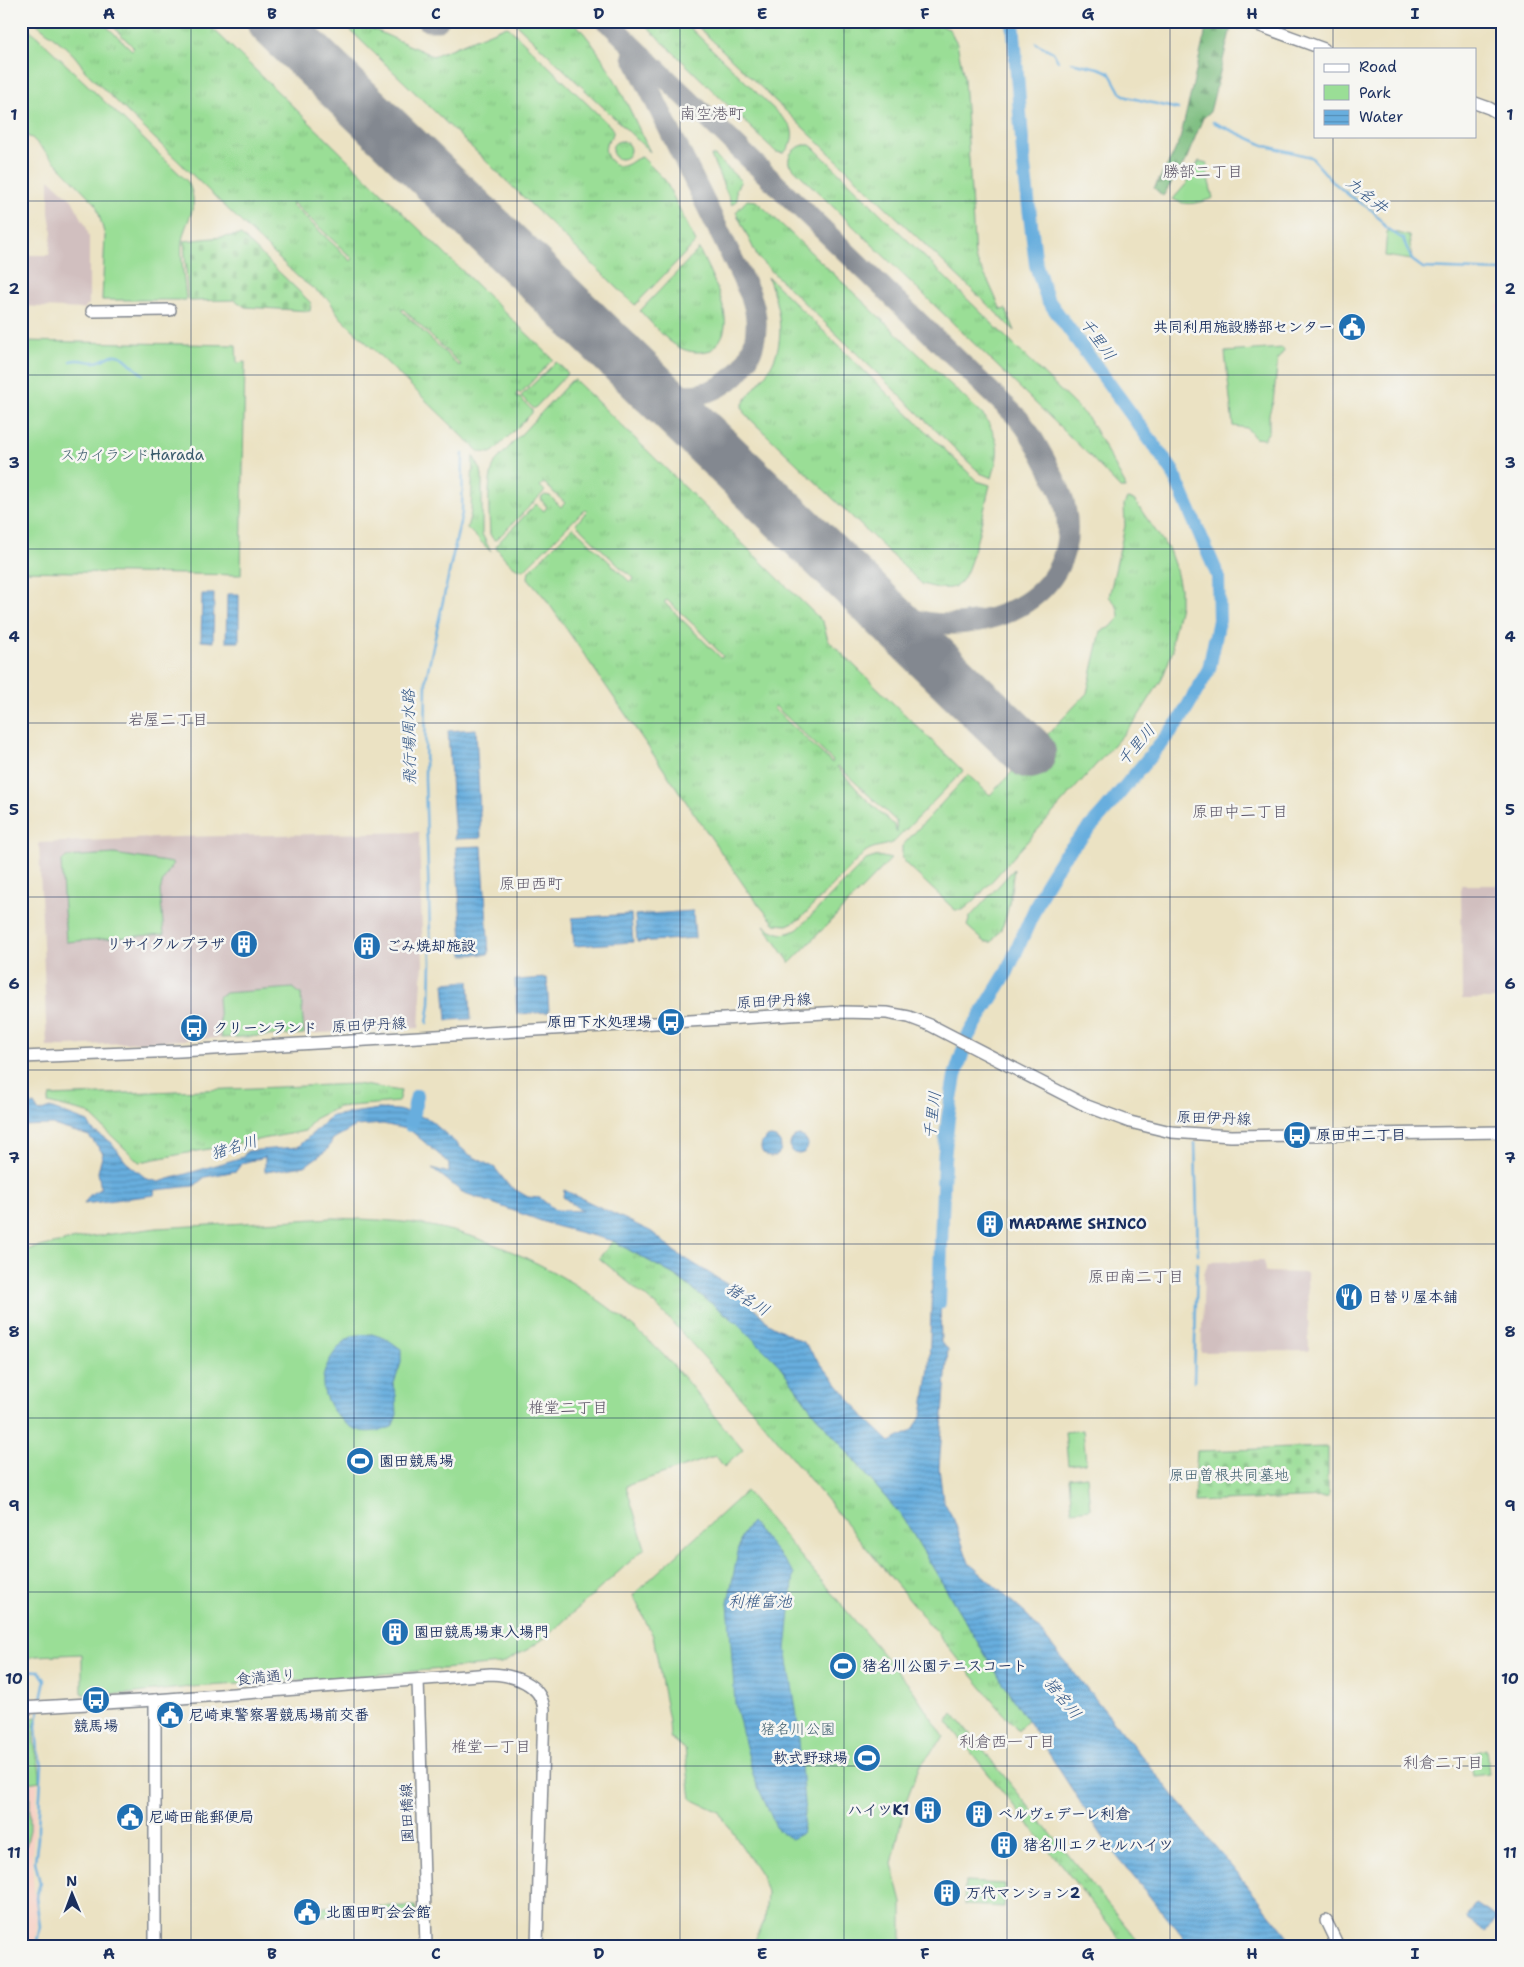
<svg xmlns="http://www.w3.org/2000/svg" width="1524" height="1967" font-family="'Shantell Sans','Klee One',sans-serif">
<defs>
<pattern id="grass-tufts" width="24" height="20" patternUnits="userSpaceOnUse" patternTransform="scale(1.25)"><rect width="24" height="20" fill="#9ade96"/><path d="M3 7l-1-3M5 7V3M7 7l1-3M15 17l-1-3M17 17v-4M19 17l1-3" fill="none" stroke="#84bf84"/></pattern>
<pattern id="forest-firs" width="22" height="20" patternUnits="userSpaceOnUse" patternTransform="scale(1.25)"><rect width="22" height="20" fill="#7bbd7f"/><path d="M5 1l3.5 6h-7zM16 11l3.5 6h-7z" fill="#649a6b"/></pattern>
<pattern id="cemetery-stones" width="16" height="16" patternUnits="userSpaceOnUse" patternTransform="scale(1.25)"><rect width="16" height="16" fill="#9ade96"/><path d="M2 7V4a2 2 0 0 1 4 0v3zM10 15v-3a2 2 0 0 1 4 0v3z" fill="#84bf84"/></pattern>
<pattern id="water-rules" width="6" height="5" patternUnits="userSpaceOnUse" patternTransform="scale(1.25)"><rect width="6" height="5" fill="#68aede"/><path d="M0 2.5h6" fill="none" stroke="#558eb7"/></pattern>
</defs>
<rect width="100%" height="100%" fill="#f6f6f2"/>
<filter id="ink" filterUnits="userSpaceOnUse"><feTurbulence type="fractalNoise" baseFrequency=".02" numOctaves="2"/><feDisplacementMap in="SourceGraphic" scale="10" xChannelSelector="R" yChannelSelector="G"/><feConvolveMatrix kernelMatrix="1 2 1 2 8 2 1 2 1" color-interpolation-filters="sRGB"/></filter>
<filter id="wash" filterUnits="userSpaceOnUse"><feTurbulence type="fractalNoise" baseFrequency=".0096" numOctaves="4" result="noise"/><feDisplacementMap in="SourceGraphic" scale="20" xChannelSelector="R" yChannelSelector="G"/><feGaussianBlur stdDeviation="1.12" result="paint"/><feColorMatrix in="noise" values="0 0 0 0 0 0 0 0 0 0 0 0 0 0 0 0 0 1.4 0 .05"/><feComposite in="paint" operator="in"/></filter>
<g filter="url(#wash)">
<rect width="100%" height="100%" fill="#ebe2c3"/>
<g fill="#f6d1c6">
<path d="M1497,305H1503V362H1498Z"/>
<path d="M38,1782L32,1860L37,1927L34,1946H21V1785Z"/>
</g>
<g fill="#d1bfbf">
<path d="M21,153L25,155L24,239H21Z"/>
<path d="M49,179L72,200L86,226L89,237V304L84,309L21,306V255H49L52,232L49,213Z"/>
<path d="M419,832L423,964L419,1028L47,1047L39,843L177,837Z"/>
<path d="M1461,885H1503V999H1462Z"/>
<path d="M1264,1261L1265,1272L1307,1273L1309,1351L1201,1352L1204,1275L1208,1262Z"/>
</g>
<g fill="url(#grass-tufts)" stroke="#5a867a" fill-rule="evenodd">
<path d="M34,21H101L132,50L134,48L108,21H205L553,359L520,394L518,392L516,394L517,398H520L532,410V413L494,451L490,453L479,452L340,317L329,300L299,278L85,71C73,48 52,38 34,21ZM292,202L353,259L351,261L291,204ZM402,308L461,365L459,366L401,310Z"/>
<path d="M349,21H355L433,56L507,26L608,124C609,124 613,130 613,131C614,137 607,140 606,145C603,154 611,165 620,166C629,167 634,158 642,157L665,180L696,242L635,305L346,26Z"/>
<path d="M513,21H573C609,58 628,107 650,152Z"/>
<path d="M641,21H683L790,125C795,136 792,144 784,153L776,152Z"/>
<path d="M692,21H935L936,24L949,29L957,43L964,78L975,258L989,283L1001,310L1006,309L1015,331Z"/>
<circle cx="621" cy="150" r="9"/>
<path d="M804,145H810L814,148L1089,419L1125,484V488H1120L1090,456L789,164C787,153 795,148 804,145Z"/>
<path d="M711,156H715L741,181L736,189L737,200L732,205Z"/>
<path d="M747,200L756,201L764,208L985,417C1000,443 1000,450 992,478L980,473L758,258L736,212Z"/>
<path d="M699,249C708,269 731,310 724,331C722,339 717,345 711,350C678,360 661,332 640,311Z"/>
<path d="M768,277L977,481L990,485C985,504 972,574 959,584C949,592 933,587 922,584L744,413L742,406C748,394 758,385 766,374C788,343 780,310 768,277Z"/>
<path d="M556,362L568,373L567,374L534,409L521,396Z"/>
<path d="M575,380L823,622L828,640L963,771L894,842C885,847 875,845 865,852L800,919L787,925L775,924L750,894L545,598L528,578L529,571L573,527L630,582L634,578L628,573H626L576,524L587,511L584,510L524,570C513,570 502,555 496,547L498,543L536,504L544,511L547,507L542,501L541,498L545,495L550,496L561,507L565,503L544,483L540,486L545,491L496,540L493,539L490,534C489,510 486,484 495,462L571,381ZM667,600L696,627L723,656L721,658L664,602ZM775,706L833,761L832,763L773,708ZM838,766L896,821L897,833L894,825L864,797L837,767Z"/>
<path d="M473,456L481,470L482,476V534L491,552L467,528L471,512Z"/>
<path d="M1127,499L1134,500L1169,550L1176,570L1180,588V605L1172,641L1173,650L1162,679L1136,720L975,900L963,910H955L907,865L902,857V846L968,775L990,795L1087,693L1101,631L1111,627L1119,618C1119,608 1116,603 1109,597L1125,526L1124,505Z"/>
<path d="M878,856L891,859L790,963L764,925C775,934 785,937 798,929L866,860Z"/>
<path d="M1014,869C1011,888 1010,908 1003,925C1001,931 995,936 992,942H985L967,926L970,917Z"/>
<path d="M356,1084L401,1091L398,1102L338,1107L314,1119L305,1131L139,1162L88,1113L48,1103L50,1096Z"/>
<path d="M613,1241L676,1276L737,1323L780,1366L814,1413L904,1519L989,1661L1027,1719L1018,1731L754,1412L659,1308L599,1258Z"/>
<path d="M953,1713L1142,1946H1126L947,1722Z"/>
</g>
<path fill="url(#forest-firs)" stroke="#4b766e" d="M1208,21H1222L1232,24L1210,112L1203,118L1186,160L1163,196L1154,188L1172,157L1180,139Z"/>
<g fill="url(#cemetery-stones)" stroke="#5a867a">
<path d="M241,235L311,303L310,311L245,307L235,300L190,301L188,298L184,241Z"/>
<path d="M1328,1447V1497L1194,1502L1197,1451Z"/>
</g>
<g fill="#9ade96" stroke="#5a867a">
<path d="M21,21L188,182C201,209 186,217 182,241C180,255 185,285 186,300H102L105,236L96,204L32,138L21,134Z"/>
<path d="M1199,161L1207,163L1208,178L1213,198C1200,203 1186,207 1173,199L1187,183Z"/>
<path d="M1387,230L1409,236L1412,260L1385,256Z"/>
<path d="M21,341L236,345L237,363L245,362L241,575L21,571Z"/>
<path d="M1283,348L1284,351L1278,359L1273,402L1269,414V431L1264,439L1255,438L1247,428L1233,426L1225,352Z"/>
<path d="M114,854L173,863L163,881L160,891L164,934L66,942L61,862L66,857Z"/>
<path d="M293,988L301,994L304,1034L221,1038L218,997L225,993Z"/>
<path d="M333,1218C362,1219 391,1220 420,1224C512,1239 608,1295 671,1363C696,1391 718,1421 743,1450L724,1467L716,1456L626,1486L645,1548L546,1637L530,1648L501,1664L323,1679L191,1687L127,1694H82V1654L36,1656L21,1660V1251L81,1238L157,1228Z"/>
<path d="M1083,1430L1086,1463L1068,1465L1065,1432Z"/>
<path d="M1087,1476L1090,1509L1072,1511L1069,1478Z"/>
<path d="M746,1491L913,1690L944,1737L919,1767L905,1804L892,1864L902,1903V1946H752L765,1920L767,1892L761,1875L719,1812L691,1799L685,1749L670,1738L669,1721L653,1636L633,1595Z"/>
<path d="M37,1717C28,1740 41,1758 40,1781L21,1784V1726H30V1718Z"/>
<path d="M1486,1749L1489,1774L1473,1776L1470,1755Z"/>
<path d="M30,1785V1830L24,1854H21V1787Z"/>
<path d="M965,1882L1005,1884L1004,1907L964,1905Z"/>
<path d="M415,1906L416,1913H363L320,1916L318,1907Z"/>
</g>
<g fill="url(#water-rules)" stroke="#426e9e">
<path d="M202,594H214L213,642L201,641Z"/>
<path d="M227,594H239V642H226Z"/>
<path d="M476,729L481,838L455,839L448,731Z"/>
<path d="M482,846L489,954L463,955L456,847Z"/>
<path d="M693,911L695,938L637,942L635,915Z"/>
<path d="M631,914L633,942L574,946L572,918Z"/>
<path d="M547,978L549,1012L517,1014L515,980Z"/>
<path d="M469,981L471,1019L447,1020L444,983Z"/>
<path d="M34,1104L39,1112L50,1108L88,1122L93,1131L111,1142L126,1162L147,1179L159,1182L243,1157L247,1151L298,1147L331,1116L379,1109L398,1110L429,1119L468,1154L495,1168L509,1186L528,1197L540,1198L555,1210L582,1211L563,1197L564,1190L652,1232L675,1252L741,1293L768,1323L804,1343L865,1418L890,1442L912,1431L922,1415L929,1368L932,1283L939,1257L941,1343L948,1349L939,1468L943,1500L954,1520L969,1563L1028,1616L1296,1946H1190L1110,1848L989,1661L904,1519L814,1413L780,1366L737,1323L676,1276L613,1241L555,1226L462,1192L432,1168L449,1173V1163L410,1130L383,1124L356,1126L333,1139L327,1150L305,1166L265,1172V1157L242,1163L236,1171L205,1177L194,1186L155,1190L154,1195L84,1204L90,1195L101,1189L98,1172L103,1153L89,1136L53,1125L21,1126V1111Z"/>
<circle cx="799" cy="1145" r="9"/>
<circle cx="771" cy="1147" r="10"/>
<path d="M372,1334L387,1339L401,1349V1363L393,1386L396,1395L397,1415L392,1427C383,1430 371,1433 361,1431C341,1426 321,1401 323,1379C325,1363 338,1344 353,1336C358,1334 366,1335 372,1334Z"/>
<path d="M751,1522L794,1573L786,1649L797,1716L805,1815L801,1834L791,1839L777,1829L754,1778L735,1703L728,1602L741,1537Z"/>
<path d="M1476,1904L1496,1917L1486,1933L1466,1919Z"/>
</g>
<g fill="none" stroke-linecap="round" stroke-linejoin="round">
<g stroke="#68aede" stroke-width="2.5">
<path d="M966,21L972,24"/>
<path d="M1036,43L1053,52L1058,61"/>
<path d="M1071,62L1098,68L1109,72L1120,92L1127,97L1178,109"/>
<path d="M1213,122L1266,146L1311,157L1332,181L1350,196L1373,211L1386,228L1403,239L1412,260L1423,268L1503,271"/>
<path d="M71,361C80,358 85,362 94,362C101,362 107,357 113,355C125,353 133,369 143,374"/>
<path d="M427,1023L430,1004L431,962L425,779L426,679L462,513L463,454"/>
<path d="M1195,1143L1198,1254"/>
<path d="M1194,1382L1197,1263"/>
<path d="M21,1670L39,1671L45,1680L40,1703"/>
<path d="M36,1946L40,1927L36,1898L40,1883L35,1861L38,1838V1826L42,1765L38,1751L36,1726L39,1711"/>
</g>
<g stroke="#68aede" stroke-width="14">
<path d="M21,1070L25,1118"/>
<path d="M410,1125L417,1096"/>
<path d="M939,1303L944,1160L948,1118L955,1076L968,1036L1007,972L1045,886L1063,857L1104,812L1180,720L1209,669L1219,620L1218,576L1172,470L1047,299L1036,265L1024,166L1013,21"/>
</g>
<g stroke="#838890" stroke-width="21">
<path d="M428,21H438"/>
<path d="M607,21L1019,419C1031,433 1039,449 1047,464C1054,478 1062,491 1065,506C1085,600 978,643 902,616C885,609 869,597 855,584"/>
<path d="M633,56L750,294C779,366 700,427 640,376"/>
</g>
<path stroke="#838890" stroke-width="52" d="M273,21L1030,753"/>
</g>
</g>
<g filter="url(#ink)">
<g fill="none" stroke-linecap="round" stroke-linejoin="round">
<g stroke="#838890" stroke-width="14">
<g id="minor">
<path d="M1247,21L1324,49"/>
<path d="M1475,103L1489,108L1503,116"/>
<path d="M92,311L170,310"/>
<path d="M21,1057L180,1051L842,1012L887,1013L909,1017L930,1025L1087,1106L1130,1122L1171,1132L1231,1136L1503,1132"/>
<path d="M418,1680L426,1946"/>
<path d="M155,1700V1946"/>
<path d="M21,1708L155,1700L491,1674C513,1675 541,1683 544,1709L537,1946"/>
<path d="M1326,1921L1338,1946"/>
</g>
</g>
<use href="#minor" stroke="#fff" stroke-width="11"/>
</g>
</g>
<path fill="none" stroke="#1b2f5e" stroke-width="1" stroke-opacity="0.55" d="M191,21V1946M354,21V1946M517,21V1946M680,21V1946M844,21V1946M1007,21V1946M1170,21V1946M1333,21V49M1333,136V1946M21,201H1503M21,375H1503M21,549H1503M21,723H1503M21,897H1503M21,1070H1503M21,1244H1503M21,1418H1503M21,1592H1503M21,1766H1503"/>
<defs>
<g id="civic-disc" transform="scale(1.4375)"><circle r="9.5" fill="#1f6fb2" stroke="#f6f6f2"/><path d="M-.6-6.5H3V-4.5H.6V-3L4-1V1h2V6H-6V1h2V-1L-.6-3ZM-1.2 2.5V6h2.4V2.5Z" fill="#fff"/></g>
<g id="building-disc" transform="scale(1.4375)"><circle r="9.5" fill="#1f6fb2" stroke="#f6f6f2"/><path d="M-4-6H4V6H1V3H-1V6H-4ZM-2.5-4.3h1.7v1.8h-1.7ZM.8-4.3h1.7v1.8H.8ZM-2.5-1h1.7V.8h-1.7ZM.8-1h1.7V.8H.8Z" fill="#fff"/></g>
<g id="bus-disc" transform="scale(1.4375)"><circle r="9.5" fill="#1f6fb2" stroke="#f6f6f2"/><path d="M-5-6H5V4H4V6H2V4H-2V6H-4V4H-5ZM-3.5-4V0h7V-4ZM-3.5 1.2v1.5H-2V1.2ZM2 1.2v1.5H3.5V1.2Z" fill="#fff"/></g>
<g id="restaurant-disc" transform="scale(1.4375)"><circle r="9.5" fill="#1f6fb2" stroke="#f6f6f2"/><path d="M-5-6h1v4h1v-4h1v4h1v-4h1v5L-1.5 .5V6h-2V.5L-5-1ZM5-6V6H3V1.5H1.5Q1.5-4 5-6Z" fill="#fff"/></g>
<g id="stadium-disc" transform="scale(1.4375)"><circle r="9.5" fill="#1f6fb2" stroke="#f6f6f2"/><path d="M0-5a6.5 5 0 1 0 0 10a6.5 5 0 1 0 0-10ZM-3.5-1.8h7v3.6h-7Z" fill="#fff"/></g>
</defs>
<g fill-rule="evenodd">
<use href="#civic-disc" x="1352" y="327"/>
<use href="#building-disc" x="244" y="944"/>
<use href="#building-disc" x="367" y="946"/>
<use href="#bus-disc" x="671" y="1022"/>
<use href="#bus-disc" x="194" y="1028"/>
<use href="#bus-disc" x="1297" y="1135"/>
<use href="#building-disc" x="990" y="1224"/>
<use href="#restaurant-disc" x="1349" y="1297"/>
<use href="#stadium-disc" x="360" y="1461"/>
<use href="#building-disc" x="395" y="1632"/>
<use href="#stadium-disc" x="843" y="1666"/>
<use href="#bus-disc" x="96" y="1700"/>
<use href="#civic-disc" x="170" y="1715"/>
<use href="#stadium-disc" x="867" y="1758"/>
<use href="#building-disc" x="928" y="1810"/>
<use href="#building-disc" x="979" y="1814"/>
<use href="#civic-disc" x="130" y="1817"/>
<use href="#building-disc" x="1004" y="1845"/>
<use href="#building-disc" x="947" y="1893"/>
<use href="#civic-disc" x="307" y="1912"/>
</g>
<g text-anchor="middle" dominant-baseline="central" stroke-width="5" stroke-linejoin="round" paint-order="stroke">
<g font-size="15" font-weight="bold" fill="#1b2f5e" stroke="#f6f6f2" text-anchor="start">
<text x="1333" y="327" text-anchor="end">共同利用施設勝部センター</text>
<text x="225" y="944" text-anchor="end">リサイクルプラザ</text>
<text x="386" y="946">ごみ焼却施設</text>
<text x="652" y="1022" text-anchor="end">原田下水処理場</text>
<text x="213" y="1028">クリーンランド</text>
<text x="1316" y="1135">原田中二丁目</text>
<text x="1009" y="1224">MADAME SHINCO</text>
<text x="1368" y="1297">日替り屋本舗</text>
<text x="379" y="1461">園田競馬場</text>
<text x="414" y="1632">園田競馬場東入場門</text>
<text x="862" y="1666">猪名川公園テニスコート</text>
<text x="189" y="1715">尼崎東警察署競馬場前交番</text>
<text x="96" y="1726" text-anchor="middle">競馬場</text>
<text x="848" y="1758" text-anchor="end">軟式野球場</text>
<text x="909" y="1810" text-anchor="end">ハイツK1</text>
<text x="998" y="1814">ベルヴェデーレ利倉</text>
<text x="149" y="1817">尼崎田能郵便局</text>
<text x="1023" y="1845">猪名川エクセルハイツ</text>
<text x="966" y="1893">万代マンション2</text>
<text x="326" y="1912">北園田町会会館</text>
</g>
<g font-size="15" fill="#3b5b6c" stroke="#f6f6f2">
<text x="132" y="455">スカイランドHarada</text>
<text x="1229" y="1475">原田曽根共同墓地</text>
<text x="798" y="1729">猪名川公園</text>
</g>
<g font-size="15" fill="#1b2f5e" stroke="#f6f6f2">
<text transform="translate(774 1001) rotate(-3)">原田伊丹線</text>
<text transform="translate(369 1025) rotate(-3)">原田伊丹線</text>
<text transform="translate(1214 1118) rotate(2)">原田伊丹線</text>
<text transform="translate(266 1677) rotate(-5)">食満通り</text>
<text transform="translate(407 1813) rotate(-92)">園田橋線</text>
</g>
<g font-size="16" fill="#5c5566" stroke="#f6f6f2">
<text x="712" y="113">南空港町</text>
<text x="1203" y="171">勝部二丁目</text>
<text x="168" y="719">岩屋二丁目</text>
<text x="1240" y="811">原田中二丁目</text>
<text x="531" y="883">原田西町</text>
<text x="1136" y="1276">原田南二丁目</text>
<text x="568" y="1407">椎堂二丁目</text>
<text x="1007" y="1741">利倉西一丁目</text>
<text x="491" y="1746">椎堂一丁目</text>
<text x="1443" y="1762">利倉二丁目</text>
</g>
<g font-size="16" font-style="italic" fill="#325584" stroke="#f6f6f2">
<text transform="translate(1367 195) rotate(39)">九名井</text>
<text transform="translate(1098 339) rotate(54)">千里川</text>
<text transform="translate(409 737) rotate(-91)">飛行場周水路</text>
<text transform="translate(1136 745) rotate(-49)">千里川</text>
<text transform="translate(932 1115) rotate(-83)">千里川</text>
<text transform="translate(234 1147) rotate(-17)">猪名川</text>
<text transform="translate(748 1299) rotate(32)">猪名川</text>
<text x="760" y="1601">利椎富池</text>
<text transform="translate(1063 1698) rotate(51)">猪名川</text>
</g>
</g>
<rect width="1524" height="1967" fill="none" stroke="#f6f6f2" stroke-width="55"/>
<rect x="1314" y="48" width="162" height="90" fill="#f6f6f2" stroke="#9ea6b7"/>
<rect x="1324" y="64" width="25" height="8" fill="#ffffff" stroke="#9ea6b7"/>
<text x="1359" y="72" font-size="15" fill="#1b2f5e">Road</text>
<rect x="1324" y="85" width="25" height="15" fill="#9ade96" stroke="#9ea6b7"/>
<text x="1359" y="98" font-size="15" fill="#1b2f5e">Park</text>
<rect x="1324" y="110" width="25" height="15" fill="url(#water-rules)" stroke="#9ea6b7"/>
<text x="1359" y="122" font-size="15" fill="#1b2f5e">Water</text>
<g transform="translate(72 1894) rotate(359)" stroke="#f6f6f2" stroke-width="4" paint-order="stroke">
<path d="M0-4L9 19L0 12L-9 19Z" fill="#1b2f5e"/>
<text y="-8" font-size="14" font-weight="bold" text-anchor="middle" fill="#1b2f5e">N</text>
</g>
<rect x="28" y="28" width="1468" height="1912" fill="none" stroke="#1b2f5e" stroke-width="2"/>
<g font-size="16" text-anchor="middle" font-weight="bold" fill="#1b2f5e">
<text x="109" y="19">A</text>
<text x="272" y="19">B</text>
<text x="436" y="19">C</text>
<text x="599" y="19">D</text>
<text x="762" y="19">E</text>
<text x="925" y="19">F</text>
<text x="1088" y="19">G</text>
<text x="1252" y="19">H</text>
<text x="1415" y="19">I</text>
<text x="14" y="120">1</text>
<text x="1510" y="120">1</text>
<text x="14" y="294">2</text>
<text x="1510" y="294">2</text>
<text x="14" y="468">3</text>
<text x="1510" y="468">3</text>
<text x="14" y="642">4</text>
<text x="1510" y="642">4</text>
<text x="14" y="815">5</text>
<text x="1510" y="815">5</text>
<text x="14" y="989">6</text>
<text x="1510" y="989">6</text>
<text x="14" y="1163">7</text>
<text x="1510" y="1163">7</text>
<text x="14" y="1337">8</text>
<text x="1510" y="1337">8</text>
<text x="14" y="1511">9</text>
<text x="1510" y="1511">9</text>
<text x="14" y="1684">10</text>
<text x="1510" y="1684">10</text>
<text x="14" y="1858">11</text>
<text x="1510" y="1858">11</text>
<text x="109" y="1959">A</text>
<text x="272" y="1959">B</text>
<text x="436" y="1959">C</text>
<text x="599" y="1959">D</text>
<text x="762" y="1959">E</text>
<text x="925" y="1959">F</text>
<text x="1088" y="1959">G</text>
<text x="1252" y="1959">H</text>
<text x="1415" y="1959">I</text>
</g>
</svg>
